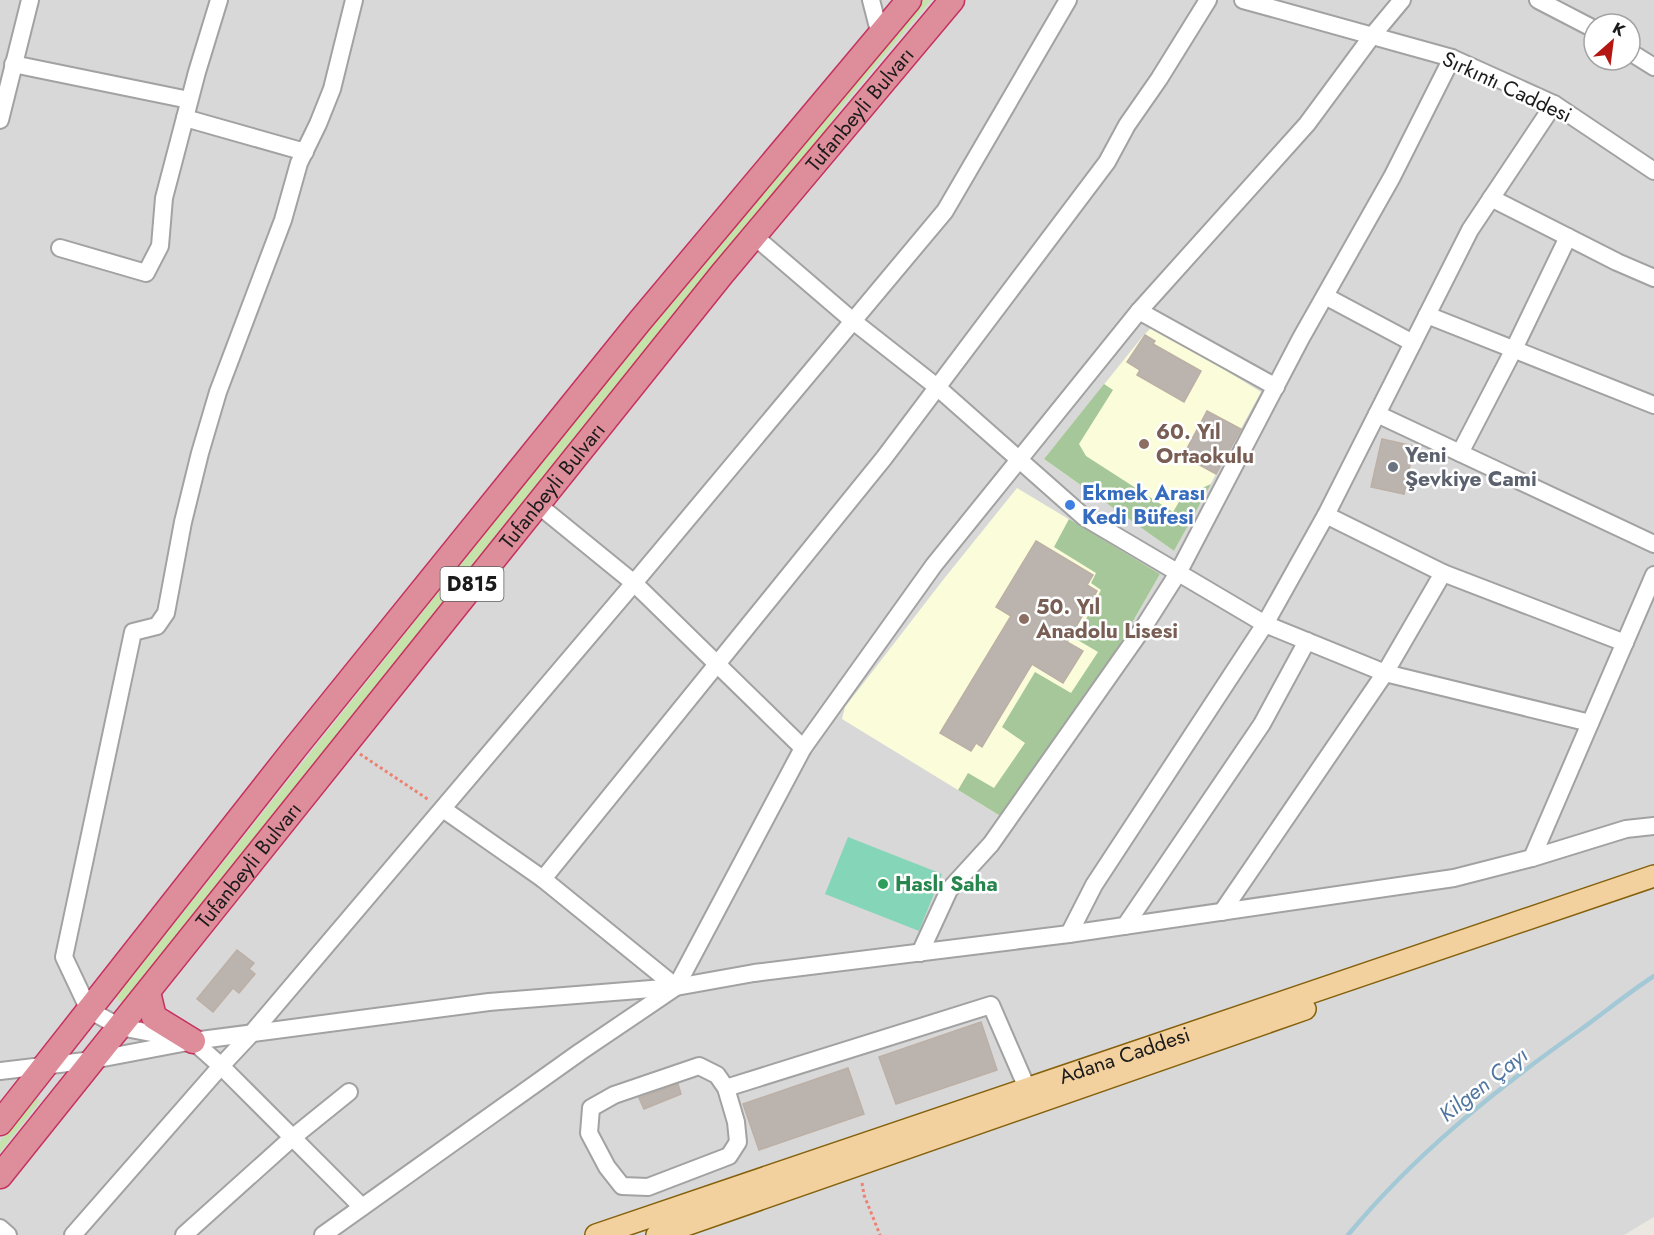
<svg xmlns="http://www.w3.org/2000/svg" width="1654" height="1235" font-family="Jost,sans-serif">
<rect width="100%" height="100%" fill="#ebe8e1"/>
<path fill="#d9d8d8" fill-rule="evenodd" d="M0,0H1654V1217L1624,1235H0ZM1594,24H1630V60H1594Z"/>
<g fill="#fafcda">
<path d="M1153,326L1261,392L1174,551L1044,459L1143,336Z"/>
<path d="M1017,488L1160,574L1112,658L1002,817L842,719L845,707L943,580Z"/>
</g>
<g fill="#c4e2aa">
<path d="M924,0H931L842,106L820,139L602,403L122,1003L116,997L593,398Z"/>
<path d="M34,1096L40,1101L0,1152V1142Z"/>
</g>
<g fill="#a5c799">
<path d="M1104,384L1113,390L1079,444L1086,456L1173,512L1182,497L1211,484L1174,551L1044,459Z"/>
<path d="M1069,519L1160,574L1112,658L1002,817L958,790L968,773L994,788L1025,743L1002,727L1035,672L1071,693L1098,652L1076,639L1101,590L1091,583L1096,573L1054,547Z"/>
</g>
<path fill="#85d5b8" d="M848,837L942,874L919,931L825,894Z"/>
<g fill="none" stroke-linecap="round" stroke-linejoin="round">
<path stroke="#a4c9d6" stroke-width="4.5" d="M1348,1235C1415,1154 1495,1090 1580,1030C1605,1012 1628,993 1654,976"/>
</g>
<g fill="#bbb4ae" stroke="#bcafa5" stroke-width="1.5">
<path d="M1145,335L1155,341L1153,344L1201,371L1184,402L1137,375L1140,370L1127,362Z"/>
<path d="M1207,411L1241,429L1216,474L1183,456Z"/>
<path d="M1382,439L1414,446L1404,494L1371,487Z"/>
<path d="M1036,541L1093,575L1087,585L1097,591L1067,642L1083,651L1063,683L1032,664L982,747L976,743L971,751L940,733L1011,616L996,607Z"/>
<path d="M237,950L254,963L249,969L255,974L239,993L233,988L213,1012L197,999Z"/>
<path d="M981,1022L997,1070L896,1104L879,1057Z"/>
<path d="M848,1068L864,1114L759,1150L743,1104Z"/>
<path d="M678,1084L681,1094L644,1109L639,1098Z"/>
</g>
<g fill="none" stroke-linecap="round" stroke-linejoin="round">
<g stroke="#a2a2a2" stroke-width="20">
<g id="minor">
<path d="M354,0L332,89L318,124L299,163L283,220L218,392L200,453L183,522L166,613L157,626L133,632L64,957L89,1010L120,1027L193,1041L221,1066L362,1207"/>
<path d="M871,0L880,35"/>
<path d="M1243,0L1452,58L1554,104L1654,171"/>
<path d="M1538,0L1594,29"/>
<path d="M1630,52L1654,67"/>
<path d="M13,64L189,100"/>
<path d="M185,118L305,152"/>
<path d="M0,120L30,0"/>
<path d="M1491,198L1617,262L1654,278"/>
<path d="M754,236L853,321L937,387L1084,517L1265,624L1385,673L1590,723"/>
<path d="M60,248L146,273L160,246L164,198L197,72L219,0"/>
<path d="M1325,296L1413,343"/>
<path d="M1139,311L1276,387"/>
<path d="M1427,315L1654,405"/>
<path d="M1377,414L1654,544"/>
<path d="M1460,453L1513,351L1568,237"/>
<path d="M537,504L634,583L803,748"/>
<path d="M1326,515L1443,573L1625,643"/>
<path d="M443,809L543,879L676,987"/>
<path d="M1532,858L1654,575"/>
<path d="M543,879L884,458L1107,162L1127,125L1159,79L1208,0"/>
<path d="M1222,912L1385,673L1443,573"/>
<path d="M1125,926L1262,724L1307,641"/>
<path d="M1069,934L1094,885L1265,624L1326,515L1470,230L1554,104"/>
<path d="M920,953L949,890L991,844L1143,628L1178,573L1301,338L1392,177L1452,58"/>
<path d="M699,1066L717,1075L726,1088L736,1122L738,1142L729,1156L648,1187L622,1186L607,1167L589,1133L591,1108L614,1095Z"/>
<path d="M0,1071L93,1060L193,1041L489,1002L676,987L754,973L1069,934L1454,878L1532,858L1626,829L1654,826"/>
<path d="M726,1088L991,1005L1027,1088"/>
<path d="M0,1228L8,1235"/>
<path d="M73,1235L221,1066L252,1033L634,583L945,211L1068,0"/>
<path d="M184,1235L292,1138L349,1092"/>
<path d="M323,1235L580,1052L676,987L803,748L934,565L1139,311L1307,124L1372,36L1402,0"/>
</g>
</g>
<g stroke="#85610c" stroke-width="24">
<g id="major">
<path id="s1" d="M596,1235L1654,876"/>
<path d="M657,1235L1305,1009"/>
</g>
</g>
<g stroke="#c53260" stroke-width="27">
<g id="highway">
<path d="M148,992L154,1017L193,1041"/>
<path d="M0,1123L295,748L639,322L909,0"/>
<path id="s2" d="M0,1176L722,274L952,0"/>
</g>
</g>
<g stroke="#ed8171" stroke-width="3" stroke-dasharray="3 3" stroke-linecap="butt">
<path d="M360,754L429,800"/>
<path d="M862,1183L864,1195L880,1235"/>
</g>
<use href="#minor" stroke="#fff" stroke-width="16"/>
<use href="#major" stroke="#f3d19e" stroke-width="21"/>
<use href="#highway" stroke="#dd8e9a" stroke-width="24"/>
</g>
<g fill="#8d6e63" stroke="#fff" stroke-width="2">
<circle cx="1144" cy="444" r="6"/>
<circle cx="1024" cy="619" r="6"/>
</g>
<circle fill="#6b7280" stroke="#fff" stroke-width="2" cx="1393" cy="467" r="6"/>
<circle fill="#3f7fe0" stroke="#fff" stroke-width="2" cx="1070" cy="505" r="6"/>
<circle fill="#2e9e5b" stroke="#fff" stroke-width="2" cx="883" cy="884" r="6"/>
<g text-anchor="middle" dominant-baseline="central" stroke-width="5" stroke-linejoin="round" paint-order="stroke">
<rect fill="#fff" stroke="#5f5f5f" stroke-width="1.5" x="440.5" y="567" width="63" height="34" rx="4.5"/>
<g font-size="20" font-weight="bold" fill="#1b1b1b">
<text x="472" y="584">D815</text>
</g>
<g font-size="21" fill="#1b1b1b" stroke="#fff">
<text transform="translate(1507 87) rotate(25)">Sırkıntı Caddesi</text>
<text stroke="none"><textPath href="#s2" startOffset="1370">Tufanbeyli Bulvarı</textPath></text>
<text stroke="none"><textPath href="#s2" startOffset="884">Tufanbeyli Bulvarı</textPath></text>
<text stroke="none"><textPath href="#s2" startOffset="398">Tufanbeyli Bulvarı</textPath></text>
<text stroke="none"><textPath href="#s1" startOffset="558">Adana Caddesi</textPath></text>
</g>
<g font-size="21" font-weight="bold" fill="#785e54" stroke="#fff" text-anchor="start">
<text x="1156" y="432">60. Yıl<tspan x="1156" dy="24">Ortaokulu</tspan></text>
<text x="1036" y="607">50. Yıl<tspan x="1036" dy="24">Anadolu Lisesi</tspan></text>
</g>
<g font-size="21" font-weight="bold" fill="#5b616d" stroke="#fff" text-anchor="start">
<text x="1405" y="455">Yeni<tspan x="1405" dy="24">Şevkiye Cami</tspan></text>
</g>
<g font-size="21" font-weight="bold" fill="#366cbe" stroke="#fff" text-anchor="start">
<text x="1082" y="493">Ekmek Arası<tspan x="1082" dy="24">Kedi Büfesi</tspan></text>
</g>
<g font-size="21" font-weight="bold" fill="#27864d" stroke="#fff" text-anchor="start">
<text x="895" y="884">Haslı Saha</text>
</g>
<g font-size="22" font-style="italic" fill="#5076a1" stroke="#fff">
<text transform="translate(1483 1084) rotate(-38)">Kilgen Çayı</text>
</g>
</g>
<g transform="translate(1612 42) rotate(28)"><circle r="28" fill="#ffffff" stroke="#a4a4a4" stroke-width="1.5"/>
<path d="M0-4.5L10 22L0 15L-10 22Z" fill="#b41611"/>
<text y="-9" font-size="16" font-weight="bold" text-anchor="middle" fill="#1b1b1b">K</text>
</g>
</svg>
